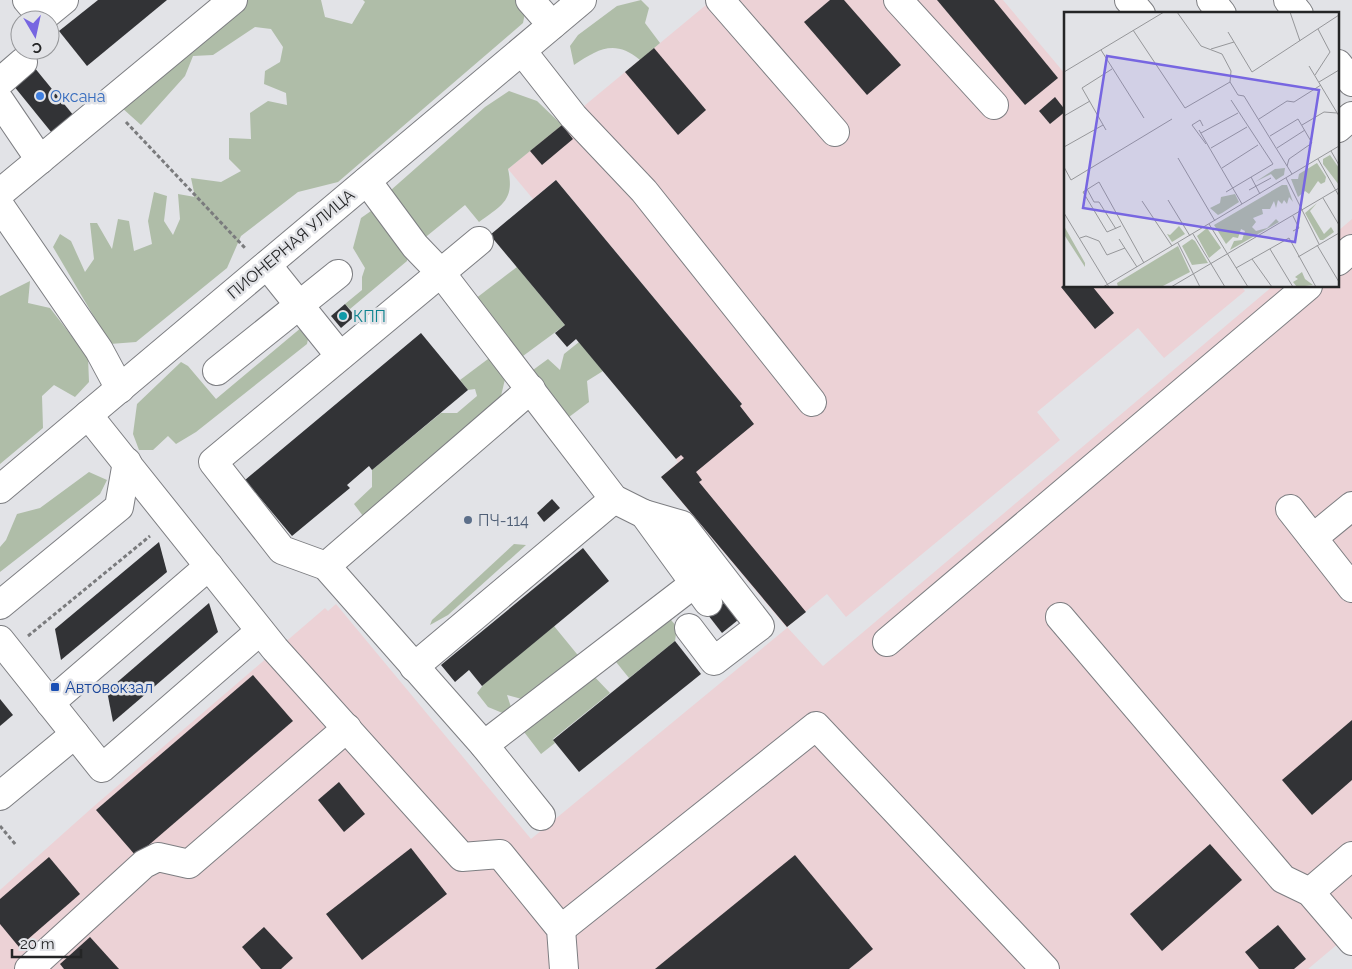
<svg xmlns="http://www.w3.org/2000/svg" width="1352" height="969" font-family="Raleway,sans-serif">
<rect width="100%" height="100%" fill="#e2e3e7"/>
<path fill="#ecd2d6" d="M712,0H1003L1066,75V286H1241L1245,291L1164,358L1138,328L1037,412L1060,440L846,617L827,594L787,627L823,666L1273,286H1338V231L1352,219V932L1308,969H0V890L93,807L325,608L328,611L336,604L531,839L787,628L661,477L678,462L676,459L742,404L556,180L533,199L508,169Z"/>
<g fill="#afbda8">
<path d="M246,0H321L325,17L352,24L365,2L363,0H519L526,8L523,23L338,182L298,192L241,236L227,268L136,342L110,344L53,247L60,234L71,241L85,272L94,259L90,223H97L112,249L118,219L129,221L134,251L152,244L148,221L154,192L167,196L164,221L173,235L180,219L178,194L195,197L191,178L221,182L241,171L229,159V138L251,139L250,113L268,101L287,105L286,93L264,84L265,71L280,62L283,47L271,29L255,27L213,55L193,56L185,76L141,125L121,107Z"/>
<path d="M641,0L649,8L645,23L660,43L640,60C615,39 598,49 574,65L570,46L578,35L617,6Z"/>
<path d="M509,91L537,101L562,125L508,169C515,200 502,205 479,222L465,205L422,240L395,209L391,190L485,107Z"/>
<path d="M371,211L407,253V261L350,309L345,304L362,290V277L365,268L353,248L361,218Z"/>
<path d="M517,267L565,325L523,356L475,299Z"/>
<path d="M30,281L28,303L50,308L88,357L89,382L75,397L54,385L42,396L43,428L0,464V296Z"/>
<path d="M302,327L309,334L307,344L196,432L176,444L168,436L153,450H139L133,434L137,404L181,362L188,366L216,399Z"/>
<path d="M579,342L603,371L587,381L589,402L569,417L533,370L548,359L560,370L564,354Z"/>
<path d="M492,356L506,375L501,396L377,507L363,516L354,504L372,487V470L441,413H457L477,396L475,389L468,390L460,380Z"/>
<path d="M89,472L107,480L100,494L0,572V547L6,540L17,514L40,508Z"/>
<path d="M514,544L526,545L448,615L430,625L432,620Z"/>
<path d="M666,614L677,627L675,641L629,678L612,657Z"/>
<path d="M554,626L581,659L529,701L507,695L512,710L505,714L488,707L477,693L484,684Z"/>
<path d="M590,672L610,693L553,739L555,743L541,754L521,728Z"/>
</g>
<g fill="#323336">
<path d="M98,0H167L87,66L59,31Z"/>
<path d="M830,0H844L901,65L867,95L804,22Z"/>
<path d="M937,0H994L1058,78L1025,105Z"/>
<path d="M654,48L706,110L678,135L625,72Z"/>
<path d="M34,67L78,121L56,138L13,85Z"/>
<path d="M1055,97L1066,111L1050,124L1039,111Z"/>
<path d="M562,125L573,139L542,165L530,151Z"/>
<path d="M556,180L742,404L740,406L754,424L696,472L702,480L699,482L806,612L787,627L661,477L684,458L681,455L676,459L576,339L567,347L555,333L565,325L490,235Z"/>
<path d="M1066,283V286H1092L1114,313L1095,329L1061,287Z"/>
<path d="M345,304L355,316L341,328L331,316Z"/>
<path d="M421,333L468,390L372,470L369,466L347,485L350,488L292,536L245,480Z"/>
<path d="M552,499L560,508L544,522L537,513Z"/>
<path d="M159,542L167,572L61,660L55,629Z"/>
<path d="M583,548L609,581L482,686L469,670L455,682L441,665Z"/>
<path d="M209,603L218,632L113,722L107,691Z"/>
<path d="M724,603L738,620L722,633L708,615Z"/>
<path d="M675,641L701,674L579,772L553,740Z"/>
<path d="M253,675L293,721L136,856L96,810Z"/>
<path d="M0,699L13,715L0,726Z"/>
<path d="M1352,720V780L1312,815L1282,780Z"/>
<path d="M339,782L365,814L344,832L318,800Z"/>
<path d="M1210,844L1242,880L1162,951L1130,914Z"/>
<path d="M411,848L447,894L362,960L326,914Z"/>
<path d="M795,855L873,949L849,969H655Z"/>
<path d="M49,857L80,894L19,947L0,924V899Z"/>
<path d="M1278,925L1306,959L1294,969H1259L1245,952Z"/>
<path d="M264,927L293,958L281,969H261L242,947Z"/>
<path d="M90,937L119,969H64L60,964Z"/>
</g>
<g fill="none" stroke-linecap="round" stroke-linejoin="round">
<g stroke="#7d7e82" stroke-width="30">
<g id="minor">
<path d="M27,0L42,18L64,0"/>
<path d="M530,0L552,25"/>
<path d="M720,0L835,132"/>
<path d="M898,0L994,105"/>
<path d="M1129,0L1141,14"/>
<path d="M1211,0L1222,14"/>
<path d="M1288,0L1299,14"/>
<path d="M522,51L573,116L644,191L812,402"/>
<path d="M1338,64L1352,82"/>
<path d="M0,82L23,62"/>
<path d="M0,101L40,160"/>
<path d="M1338,128L1352,116"/>
<path d="M367,181L415,246L441,273L614,499L644,514L708,602"/>
<path d="M0,193L233,0"/>
<path d="M0,206L99,350L120,389"/>
<path d="M479,241L213,462L282,550L326,566L484,745L541,816"/>
<path d="M1338,261L1352,249"/>
<path d="M267,265L340,356"/>
<path d="M217,371L338,274"/>
<path d="M88,415L275,649L462,857L500,854L561,929L564,969"/>
<path d="M1290,509L1352,588"/>
<path d="M644,514L682,525L760,626L714,661L689,628"/>
<path d="M1313,538L1352,506"/>
<path d="M326,566L531,389"/>
<path d="M0,605L119,507L127,462"/>
<path d="M1060,617L1283,879L1310,892L1352,941"/>
<path d="M0,640L102,768L260,631"/>
<path d="M887,642L1308,286"/>
<path d="M414,667L614,499"/>
<path d="M50,703L209,566"/>
<path d="M484,745L695,583"/>
<path d="M0,796L75,734"/>
<path d="M1310,892L1352,856"/>
<path d="M561,929L816,726L1045,969"/>
<path d="M29,969L144,864L158,857L189,864L347,728"/>
</g>
</g>
<g stroke="#7d7e82" stroke-width="30">
<path id="major" d="M0,489L582,0"/>
</g>
<g stroke="#7a7b7d" stroke-width="3" stroke-dasharray="4 2.5" stroke-linecap="butt">
<path d="M126,122L245,248"/>
<path d="M28,636L150,536"/>
<path d="M0,826L16,845"/>
</g>
<use href="#minor" stroke="#fff" stroke-width="28"/>
<use href="#major" stroke="#fff" stroke-width="28"/>
</g>
<circle fill="#3f7fe0" stroke="#e2e3e7" stroke-width="2" cx="40" cy="96" r="5"/>
<circle fill="#0f9aa8" stroke="#e2e3e7" stroke-width="2" cx="343" cy="316" r="5"/>
<circle fill="#5c6f8a" stroke="#e2e3e7" stroke-width="2" cx="468" cy="520" r="5"/>
<rect fill="#1a4fb4" stroke="#e2e3e7" stroke-width="2" x="50" y="682" width="10" height="10" rx="2.5"/>
<g text-anchor="middle" dominant-baseline="central" stroke-width="5" stroke-linejoin="round" paint-order="stroke">
<g font-size="16" fill="#366cbe" stroke="#e2e3e7" text-anchor="start">
<text x="50" y="96">Оксана</text>
</g>
<g font-size="16" fill="#242526" stroke="#e2e3e7">
<text transform="translate(291 244) rotate(-40)">ПИОНЕРНАЯ УЛИЦА</text>
</g>
<g font-size="16" fill="#0d838f" stroke="#e2e3e7" text-anchor="start">
<text x="353" y="316">КПП</text>
</g>
<g font-size="16" fill="#4e5e75" stroke="#e2e3e7" text-anchor="start">
<text x="478" y="520">ПЧ-114</text>
</g>
<g font-size="16" fill="#164399" stroke="#e2e3e7" text-anchor="start">
<text x="65" y="687">Автовокзал</text>
</g>
</g>
<g transform="translate(1064 12)">
<rect width="275" height="275" fill="#e2e3e7"/>
<path d="M266,143L275,156V173L259,152V147ZM253,151L262,165L261,170L257,172L254,169L245,182L241,179L234,185L227,167H234L235,162ZM221,156L220,163L212,168L207,162L191,170L211,157ZM218,173H223L229,190L225,185L223,192L220,188L218,192L214,188L212,196L210,189L206,197H198L199,202L189,206L192,210L188,215L192,219L203,216L212,207L215,210L166,238L170,229L178,228L181,219L177,217L174,226L169,225L162,232L150,213ZM171,182L175,190L158,201L154,203L146,196L156,191L157,185ZM253,191L246,199L260,222L267,215L270,220L259,228H256L241,201ZM0,214L21,251V255L1,224ZM115,214L121,222L108,230L103,222L106,223ZM143,216L157,236L145,246L133,224ZM128,227L131,229L144,251L128,253L118,234ZM114,234L126,260L97,275H54L53,271ZM238,260L241,267L249,273L233,275L229,270L234,267L231,265Z" fill="#afbda8"/>
<path fill="none" stroke="#96979a" stroke-width="1" d="M113,0L137,34L158,42L167,59L166,70L174,83L180,84L228,162M226,0L236,29M69,18L121,96L166,70M164,20L188,60L275,3M147,37L170,30M37,38L80,106M245,54L275,104M0,60L100,0M251,63L266,40L254,17M255,70L275,58M0,104L26,89M195,107L223,89L230,90L257,73M238,113L260,100L273,101M139,114L136,108L128,113L142,132M42,118L18,76L48,57M135,118L178,192M137,121L174,101M206,124L234,107L248,131L225,147L223,154M0,135L39,113M147,136L183,115M213,136L241,118M267,139L275,153M114,146L151,209M254,147L275,184M0,155L7,168L108,107M158,156L194,133M187,165L196,182M222,166L255,232M23,177L30,190H35L52,217M185,178L207,166M162,180L209,152L167,88M259,186L275,213M104,188L126,224M78,189L108,234M0,201L45,275M229,204L235,216L229,219M145,212L184,275M57,214L43,220L19,180L35,170L80,251M129,222L161,275M16,226L22,224L35,229L43,243L61,236M55,227L73,255M114,231L136,275M253,233L275,270M206,237L229,275M234,245L275,221M188,247L208,275M172,256L225,226L252,275M39,275L275,134M107,275L275,176"/>
<path fill="#7766e1" fill-opacity="0.15" stroke="#7766e1" stroke-width="2.5" d="M43,44L255,78L231,230L19,196Z"/>
<rect width="275" height="275" fill="none" stroke="#242526" stroke-width="2.5"/>
</g>
<g transform="translate(35 35) rotate(171)"><circle r="24" fill="#e2e3e7" stroke="#96979a"/>
<path d="M0-4L9 19L0 12L-9 19Z" fill="#7766e1"/>
<text y="-8" font-size="14" font-weight="bold" text-anchor="middle" fill="#242526">С</text>
</g>
<path d="M12 949v8h69v-8" fill="none" stroke="#242526" stroke-width="2.5"/>
<text x="20" y="949" font-size="15" fill="#242526" stroke="#e2e3e7" stroke-width="4" paint-order="stroke">20 m</text>
</svg>
